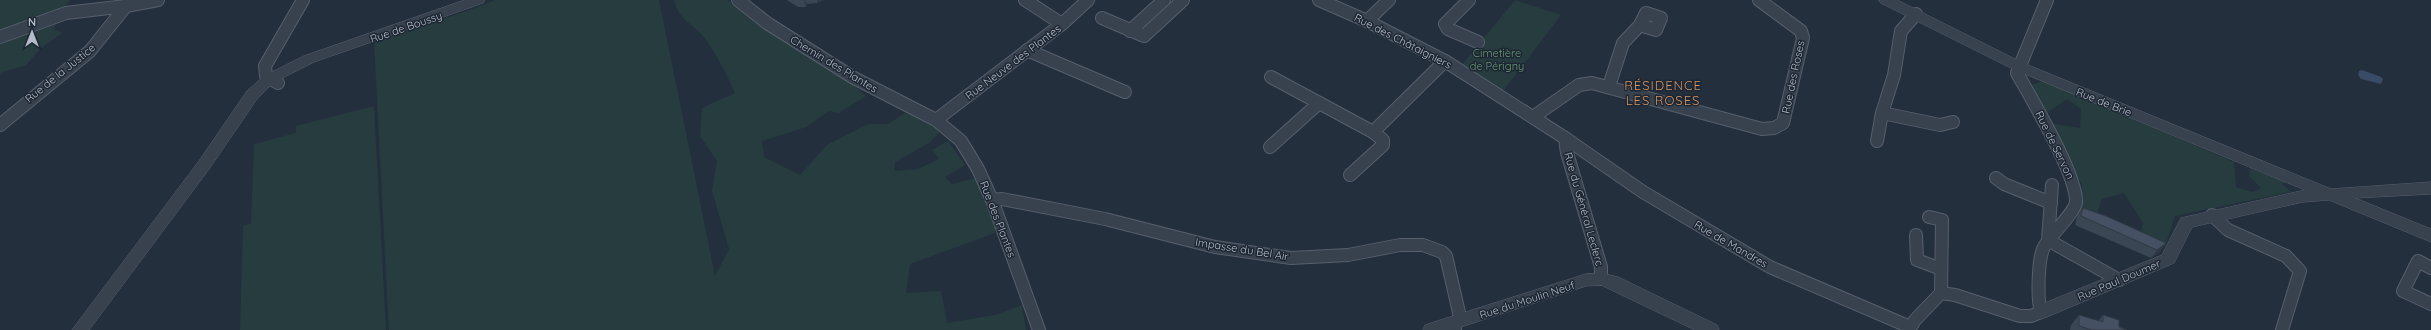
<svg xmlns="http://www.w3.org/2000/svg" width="2431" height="330" font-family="Quicksand,sans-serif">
<rect width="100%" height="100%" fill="#242f3e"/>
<g fill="#263c3f">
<path d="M0,0H70L60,12L54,30L62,33L40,49L26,65L0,73Z"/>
<path d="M495,0H659L715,276L729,249L712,191L717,161L700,136L702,108L735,93C727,75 718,57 706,40C695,24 679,22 674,0H728L758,24L837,71L866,96L839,113L829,111L806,127L762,141L764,157L800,175L827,145L868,124H888L905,113L926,120L941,131L929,143L895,162L894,171L918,169L939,159L932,150L948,141L965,165L945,177L952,184L976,178L995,228V233L910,264L906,293L941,291L947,323L995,315L1022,305L1026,330H389L374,42L470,10Z"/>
<path d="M1515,0L1561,15L1503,91L1462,65Z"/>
<path d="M2043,81L2234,162L2236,187L2252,192L2261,188L2249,176L2250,168L2289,182L2282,184L2291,192L2175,216L2165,247L2140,235L2143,223L2124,193L2102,199L2096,216L2079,212L2082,185L2048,123L2080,128L2081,109L2067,99L2044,115L2028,86Z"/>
<path d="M374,106L386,330H240L243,226L251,223L254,144L296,133V126Z"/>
</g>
<path fill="#394c67" d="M2362,70L2381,77L2383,79L2381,84L2361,79L2358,75L2359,71Z"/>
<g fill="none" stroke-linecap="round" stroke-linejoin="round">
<g stroke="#565f6c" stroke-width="14">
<g id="minor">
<path d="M738,0L767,23L854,78L936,120L961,141L978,169L992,200L1039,330"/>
<path d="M1025,0L1062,24"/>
<path d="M1319,0L1367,21L1445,61L1565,138L1643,192L1770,267L1910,327"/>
<path d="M1469,0L1445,24L1448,29L1478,42"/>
<path d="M1646,13L1661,18L1656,30L1640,25Z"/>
<path d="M1102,18L1144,36L1183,0"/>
<path d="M1367,21L1389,0"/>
<path d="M1130,31L1164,0"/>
<path d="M0,37L66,13L126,6"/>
<path d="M1027,50L1125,92"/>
<path d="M1271,77L1373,132L1445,61"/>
<path d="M278,83L266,76L265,66L303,0"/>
<path d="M1609,86L1623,43L1640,25"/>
<path d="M1882,113L1940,125L1953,122"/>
<path d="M1533,117L1579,85L1592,83L1762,129L1774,128L1783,123L1803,38L1801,31L1759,0"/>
<path d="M936,120L1062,24L1088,0"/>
<path d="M0,125L90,51L126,6L158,0"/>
<path d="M1565,138L1567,153L1601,267V279"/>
<path d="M1877,141L1882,113L1894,75L1901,31L1916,14"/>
<path d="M1270,147L1319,103"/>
<path d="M1350,175L1383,145V140L1373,132"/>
<path d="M1996,178L2004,184L2051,203"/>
<path d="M2052,185L2048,240L2119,280"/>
<path d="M992,200L1002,199L1105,219L1215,247L1291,258L1348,255L1400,245H1423L1442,252L1446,256L1460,317L1455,323V330"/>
<path d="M2212,215L2228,230L2286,256L2300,271L2282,330"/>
<path d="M1929,217L1942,220L1941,293"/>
<path d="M1916,235L1917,260L1941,269"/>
<path d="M2431,268L2418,261L2403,291L2431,304"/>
<path d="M1909,330L1915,320L1941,293L1955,295L2020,316H2031L2041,312C2037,299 2038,262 2043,249C2048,237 2075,213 2076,202C2077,175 2032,100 2017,73L2047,0"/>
</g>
</g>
<g stroke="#565f6c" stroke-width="1">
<g id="tertiary">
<path d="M465,0H485L483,3L314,62L274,82L257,99L209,169L89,330H72L199,161L247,91L264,76L304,56Z"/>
<path d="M1879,0H1897L2023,63L2331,189L2431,182V194L2355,198L2431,229V242L2329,200L2303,202L2192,227L2174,263L2047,317L2041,319L2035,317L2033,312L2035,307L2162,255L2181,218L2305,190L2013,69L1881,3Z"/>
<path d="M1601,273L1618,277L1717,325L1719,330H1695L1601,285L1586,286L1452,330H1423L1425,325L1431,323L1586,274Z"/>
</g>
</g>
<use href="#minor" stroke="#38414e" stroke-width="12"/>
<use href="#tertiary" fill="#38414e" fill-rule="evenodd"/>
</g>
<g fill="#3b4654">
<path d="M787,0H823L817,3L807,4L806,7H798Z"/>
<path d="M2083,208L2166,243L2159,252L2151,258L2075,225L2077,217Z"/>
<path d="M2079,315L2098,321L2103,315L2119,327L2127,330H2070L2071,325Z"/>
</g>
<g fill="#303945">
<path d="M804,0H805L807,4L806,7Z"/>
<path d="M817,0H823L817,3Z"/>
<path d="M2166,243L2159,252L2151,258L2157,250Z"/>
</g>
<g fill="#455162" stroke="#303945">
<path d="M2083,208L2106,216L2166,243L2157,250L2081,216Z"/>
<path d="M2079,315L2103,322V315L2119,320V327L2127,330H2092L2079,326Z"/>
</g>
<g text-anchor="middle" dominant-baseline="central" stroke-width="3" stroke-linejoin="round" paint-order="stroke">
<g font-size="11" fill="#b4bcc9" stroke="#1d2633">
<text transform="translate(406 27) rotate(-19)">Rue de Boussy</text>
<text transform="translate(1403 41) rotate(27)">Rue des Châtaigniers</text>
<text transform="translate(1013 62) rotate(-37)">Rue Neuve des Plantes</text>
<text transform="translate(834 64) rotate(31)">Chemin des Plantes</text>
<text transform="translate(60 73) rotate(-39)">Rue de la Justice</text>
<text transform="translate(1793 77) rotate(-78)">Rue des Roses</text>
<text transform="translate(2104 102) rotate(22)">Rue de Brie</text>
<text transform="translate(2055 145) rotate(64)">Rue de Servon</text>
<text transform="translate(1584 209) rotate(74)">Rue du Général Leclerc</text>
<text transform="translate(998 219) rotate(69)">Rue des Plantes</text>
<text transform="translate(1731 244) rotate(30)">Rue de Mandres</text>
<text transform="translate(1242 249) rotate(9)">Impasse du Bel Air</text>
<text transform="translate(2119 280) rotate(-23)">Rue Paul Doumer</text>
<text transform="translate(1527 300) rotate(-18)">Rue du Moulin Neuf</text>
</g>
<g font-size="11" fill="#6b9a76" stroke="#1d2633">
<text x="1497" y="53">Cimetière<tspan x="1497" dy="13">de Périgny</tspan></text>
</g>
<g font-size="13" letter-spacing="1" fill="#d59563" stroke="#1d2633">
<text x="1663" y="85">RÉSIDENCE<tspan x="1663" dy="15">LES ROSES</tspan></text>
</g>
</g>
<g transform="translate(32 32)" stroke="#1d2633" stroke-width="3" paint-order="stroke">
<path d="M0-3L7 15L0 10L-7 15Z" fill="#b4bcc9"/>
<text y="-6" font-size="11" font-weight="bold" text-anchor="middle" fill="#b4bcc9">N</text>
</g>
</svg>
